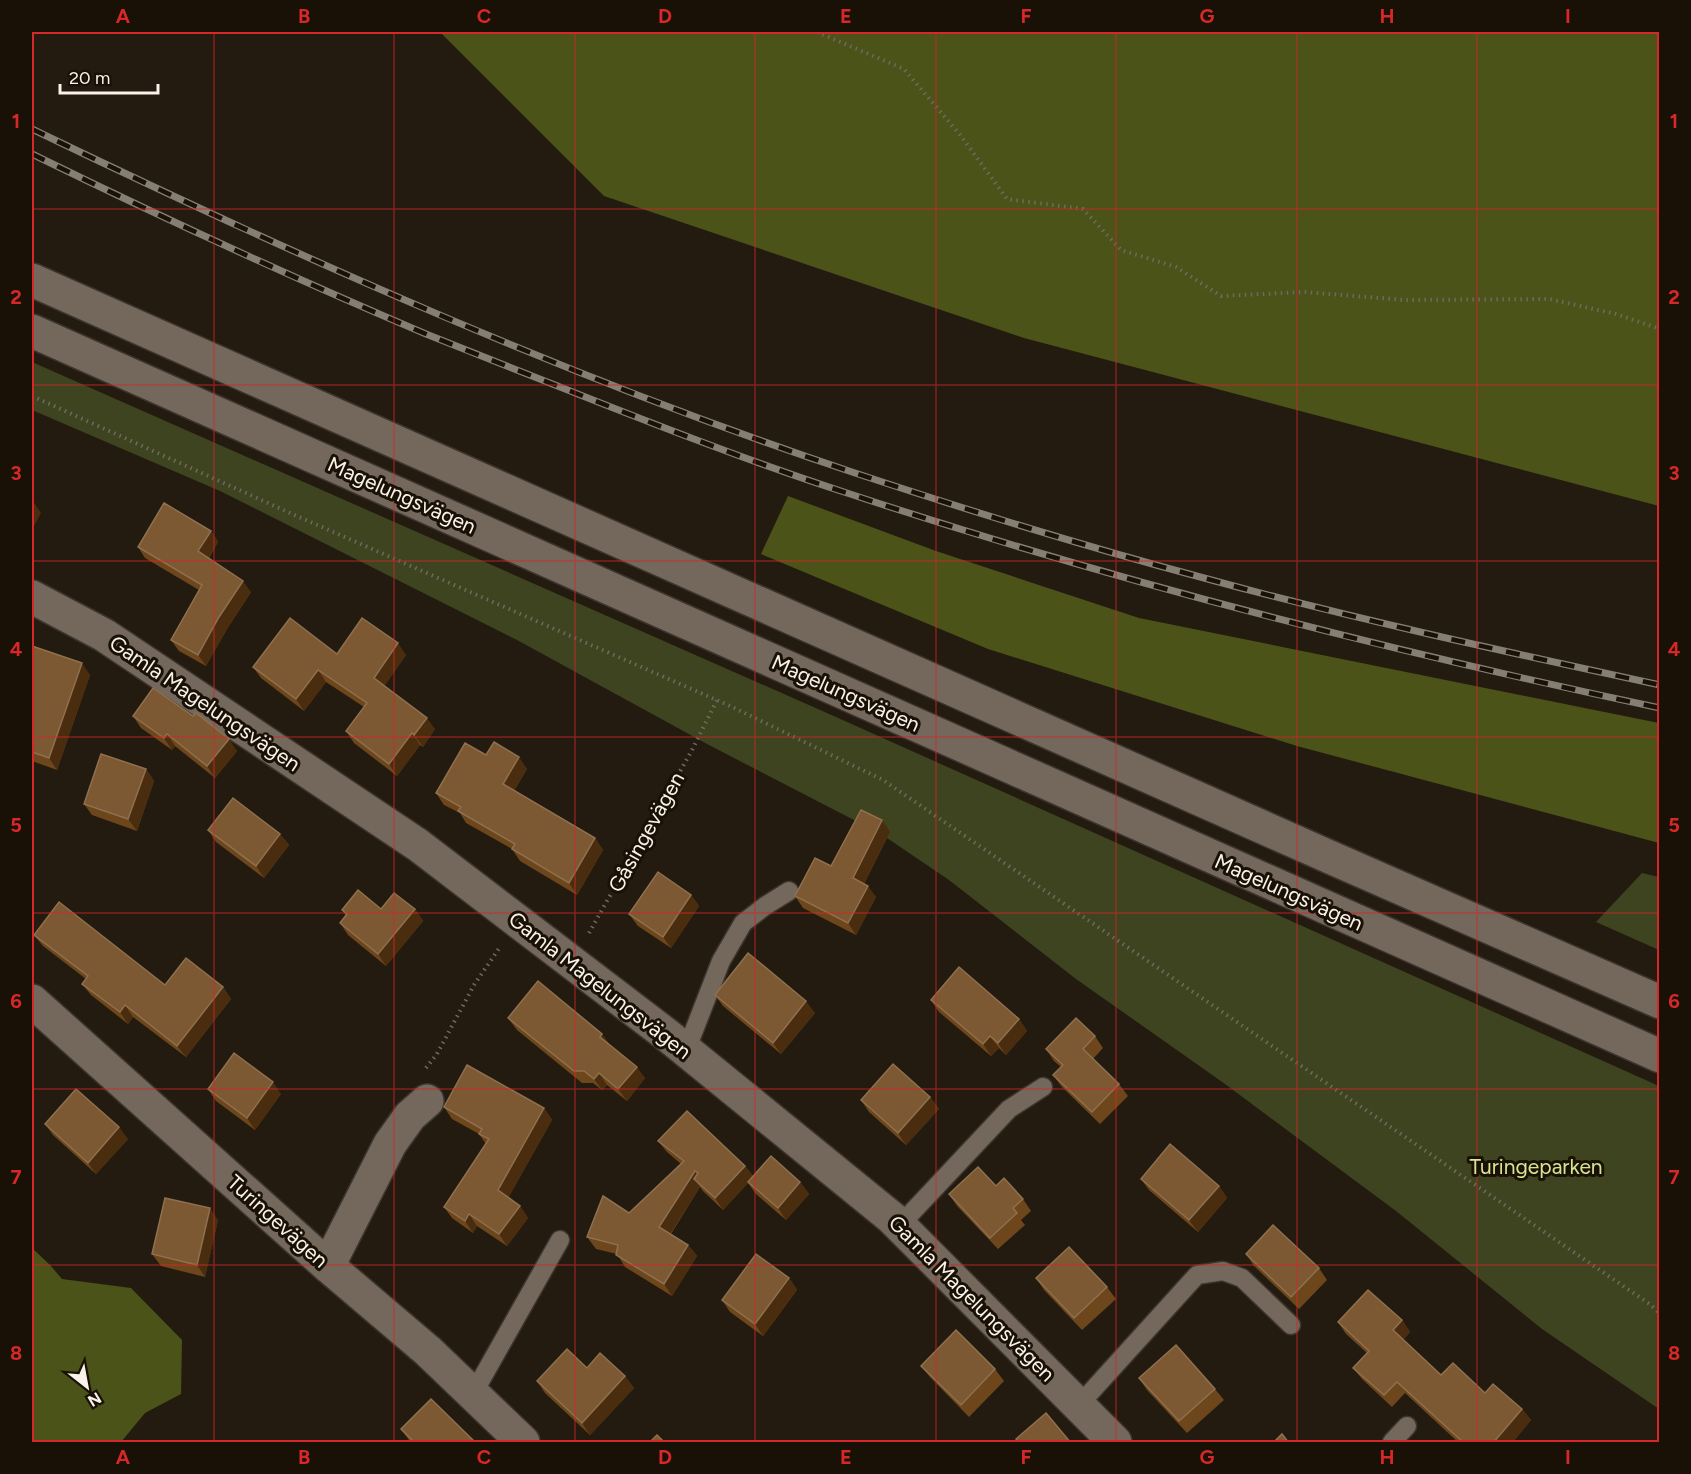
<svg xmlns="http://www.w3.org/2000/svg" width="1691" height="1474" font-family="Figtree,sans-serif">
<rect width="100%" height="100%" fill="#231b0f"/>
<g fill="#3e4320">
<path d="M32,362L836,717L1659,1086V1409L1542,1329L1396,1211L1225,1084L1076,979L949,880L881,834L707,744L517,640L220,491L32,410Z"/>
<path d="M1642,873L1659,877V950L1596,922Z"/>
</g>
<g fill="#4b5319">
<path d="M440,32H1659V506L1024,338L604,196Z"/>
<path d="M788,496L936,551L1139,618L1659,723V843L1297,746L988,649L761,554Z"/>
<path d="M32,1248L50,1265L62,1279L131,1288L182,1340L181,1394L145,1413L121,1442H32Z"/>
</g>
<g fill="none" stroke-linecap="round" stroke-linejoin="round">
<g stroke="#3c342f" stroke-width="21">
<g id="lane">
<path d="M686,1051L721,961L743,923L765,906L789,891"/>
<path d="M900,1225L1009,1109L1043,1087"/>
<path d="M473,1394L560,1240"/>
<path d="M1079,1405L1197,1275L1223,1271L1242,1278L1291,1325"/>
<path d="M1392,1442L1407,1426"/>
</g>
</g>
<g stroke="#3c342f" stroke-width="36">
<g id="street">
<path d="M32,597L104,635L418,845L667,1035L892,1218L1115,1442"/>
<path d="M32,1001L328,1266L428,1351L523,1442"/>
<path d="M328,1266L390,1144L410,1116L427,1101"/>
</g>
</g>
<g stroke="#3c342f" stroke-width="36">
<g id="secondary">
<path d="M32,280L1332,858L1660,1002"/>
<path d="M32,331C574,572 1116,816 1660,1056"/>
</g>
</g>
<g stroke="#71695f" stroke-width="4" stroke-dasharray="1.5 4.5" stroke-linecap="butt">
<path d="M817,32L904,69L961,136L1007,199L1083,209L1121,250L1176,267L1221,296L1305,292L1405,300L1549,299L1616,314L1660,329"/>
<path d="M32,396L290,513L728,705L883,780L1651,1305L1660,1314"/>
<path d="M589,933L692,750L717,700"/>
<path d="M426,1068L437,1054L474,985L500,947"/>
</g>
<use href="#lane" stroke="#73685b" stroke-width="18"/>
<use href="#street" stroke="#73685b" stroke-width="33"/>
<use href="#secondary" stroke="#73685b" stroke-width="33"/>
<g stroke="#857e73" stroke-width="7">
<g id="rail">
<path d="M32,129C300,258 572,379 855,473C970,511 1087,547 1204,578C1354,619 1507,652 1660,685"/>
<path d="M32,154C161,217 293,278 426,334C468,351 512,368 555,385C651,423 748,461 847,493C1114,581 1385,650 1660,708"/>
</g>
</g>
<use href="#rail" stroke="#1a1106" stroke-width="4.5" stroke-dasharray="14" stroke-linecap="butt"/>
</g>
<g fill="#6d461c">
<path d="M211,531L218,542L209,558L251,592L227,629L206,666L179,651L171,640L199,590L145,558L138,547Z"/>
<path d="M32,646L90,675L57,770L32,761Z"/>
<path d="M337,654L406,655L384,686L435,729L423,747L420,745L397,776L354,743L346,731L364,707L326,682L304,711L261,678L253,667Z"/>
<path d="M133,716L237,751L215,778L175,746L172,750L141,728Z"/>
<path d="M486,755L527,769L514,791L595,838L603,850L577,895L520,861L512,849L466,823L460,813L444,805L436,793Z"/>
<path d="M146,769L154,781L137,831L92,815L84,804Z"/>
<path d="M208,830L280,834L289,845L264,878L216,842Z"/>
<path d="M890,832L864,884L876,897L856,935L803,908L795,896L831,866Z"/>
<path d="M691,895L699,906L671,948L638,926L629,914Z"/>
<path d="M381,909H415L423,921L386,966L348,935L340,923L346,916L342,910Z"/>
<path d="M34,935L165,985L223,987L231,999L186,1057L133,1017L128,1024L91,995L82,984L86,979L43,946Z"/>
<path d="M715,995L815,1013L781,1054L723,1006Z"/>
<path d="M931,1000L1019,1019L1027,1031L1006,1055L999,1048L991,1056L939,1012Z"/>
<path d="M508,1018L602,1034L609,1044L645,1078L627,1101L607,1085L602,1090L593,1083H582L517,1030Z"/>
<path d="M1095,1036L1103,1048L1093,1059L1119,1084L1128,1096L1100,1124L1062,1087L1053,1075L1061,1067L1054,1061L1046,1049Z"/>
<path d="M208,1089L281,1094L255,1130L216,1101Z"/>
<path d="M930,1097L939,1109L906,1145L869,1112L861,1100Z"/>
<path d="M444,1107L544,1108L552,1120L508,1198L520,1206L528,1218L507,1246L477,1226L473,1233L452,1218L444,1207L486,1144L479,1134L452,1119Z"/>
<path d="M45,1124L128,1139L96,1174L53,1135Z"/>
<path d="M658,1141L745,1166L753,1176L800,1182L809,1194L786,1220L756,1194L748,1183L723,1210L703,1191L700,1187L671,1234L688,1245L697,1256L672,1296L625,1267L617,1254L596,1249L587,1237L629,1213L681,1164L667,1152Z"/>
<path d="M1141,1179L1219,1186L1227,1198L1198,1232L1149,1190Z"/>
<path d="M996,1186L1023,1199L1031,1211L1021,1220L1025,1225L998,1249L957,1206L949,1194Z"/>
<path d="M218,1220L205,1277L161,1266L152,1254Z"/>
<path d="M1246,1254L1319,1268L1327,1280L1299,1309L1254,1266Z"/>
<path d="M789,1278L797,1290L763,1336L730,1312L722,1300Z"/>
<path d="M1036,1278L1107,1287L1116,1299L1082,1330L1044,1290Z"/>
<path d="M1402,1320L1410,1332L1403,1340L1441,1375L1522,1409L1531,1420L1512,1443H1459L1405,1393L1392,1407L1362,1379L1353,1368L1367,1353L1346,1334L1338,1322Z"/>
<path d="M921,1366L995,1369L1004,1381L969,1417L930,1377Z"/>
<path d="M587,1368L625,1376L634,1388L590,1435L545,1393L537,1381Z"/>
<path d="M1139,1378L1215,1389L1224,1400L1187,1433L1147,1390Z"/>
<path d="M401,1429L476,1443H411Z"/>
</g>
<g fill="#492d0e">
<path d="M33,501L41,513L32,530V504Z"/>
<path d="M211,531L218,542L206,562L198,551Z"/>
<path d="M243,581L251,592L227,629L206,666L198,655L219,617Z"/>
<path d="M398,643L406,655L382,690L374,678Z"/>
<path d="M82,663L90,675L57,770L49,758Z"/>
<path d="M318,670L326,682L304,711L296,699Z"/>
<path d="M427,718L435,729L423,747L414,735Z"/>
<path d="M412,733L420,745L397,776L389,764Z"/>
<path d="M167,734L175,746L172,750L164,738Z"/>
<path d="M229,739L237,751L215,778L207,766Z"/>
<path d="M519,757L527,769L511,796L503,784Z"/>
<path d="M146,769L154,781L137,831L128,819Z"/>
<path d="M882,820L890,832L861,890L853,878Z"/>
<path d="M280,834L289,845L264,878L256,866Z"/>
<path d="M595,838L603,850L577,895L569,883Z"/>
<path d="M868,886L876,897L856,935L848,923Z"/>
<path d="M691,895L699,906L671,948L663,937Z"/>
<path d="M415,909L423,921L386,966L378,954Z"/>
<path d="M223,987L231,999L186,1057L177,1046Z"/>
<path d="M806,1001L815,1013L781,1054L773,1043Z"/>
<path d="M125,1005L133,1017L128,1024L120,1012Z"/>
<path d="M1019,1019L1027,1031L1006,1055L998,1043Z"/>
<path d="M602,1034L610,1045L600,1037Z"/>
<path d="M990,1036L999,1048L991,1056L983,1044Z"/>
<path d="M637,1067L645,1078L627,1101L618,1089Z"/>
<path d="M599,1073L607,1085L602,1090L594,1079Z"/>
<path d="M273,1082L281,1094L255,1130L247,1118Z"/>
<path d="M930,1097L939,1109L906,1145L898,1133Z"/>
<path d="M544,1108L552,1120L506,1202L498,1190Z"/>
<path d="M119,1127L128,1139L96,1174L88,1163Z"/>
<path d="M745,1166L754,1177L723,1210L715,1198Z"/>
<path d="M695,1171L703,1182L694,1179L700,1187L667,1239L659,1227Z"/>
<path d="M800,1182L809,1194L786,1220L778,1208Z"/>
<path d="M1219,1186L1227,1198L1198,1232L1189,1220Z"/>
<path d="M520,1206L528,1218L507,1246L499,1234Z"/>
<path d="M210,1208L218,1220L205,1277L197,1265Z"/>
<path d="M469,1214L477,1226L473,1233L465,1221Z"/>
<path d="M688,1245L697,1256L672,1296L664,1284Z"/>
<path d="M789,1278L797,1290L763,1336L755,1324Z"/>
<path d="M1402,1320L1410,1332L1401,1342L1393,1330Z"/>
<path d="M625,1376L634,1388L590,1435L582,1423Z"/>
<path d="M1522,1409L1531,1420L1512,1443H1493Z"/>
</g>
<g fill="#7c5833" stroke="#8f704f" stroke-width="1.5">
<path d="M164,503L211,531L198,551L243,581L219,617L198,655L171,640L202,585L138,547Z"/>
<path d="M290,618L337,654L362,618L398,643L374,678L427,718L414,735L412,733L389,764L346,731L367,703L318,670L296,699L253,667Z"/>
<path d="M32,646L82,663L49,758L32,752Z"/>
<path d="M153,688L193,716L196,713L229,739L207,766L167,734L164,738L133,716Z"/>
<path d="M494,742L519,757L503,784L595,838L569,883L512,849L515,844L458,811L461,807L436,793L465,743L486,755Z"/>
<path d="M101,754L146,769L128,819L84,804Z"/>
<path d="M233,798L280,834L256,866L208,830Z"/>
<path d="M861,810L882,820L853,878L868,886L848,923L795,896L815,858L831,866Z"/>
<path d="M658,872L691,895L663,937L629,914Z"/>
<path d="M358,890L381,909L394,893L415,909L378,954L340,923L347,914L342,910Z"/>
<path d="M59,902L165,985L186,958L223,987L177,1046L125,1005L120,1012L82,984L88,976L34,935Z"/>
<path d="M748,953L806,1001L773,1043L715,995Z"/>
<path d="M959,967L1019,1019L998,1043L990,1036L983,1044L931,1000Z"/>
<path d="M538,981L602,1034L600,1037L637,1067L618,1089L599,1073L594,1079L584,1071H574L508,1018Z"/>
<path d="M1076,1018L1095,1036L1083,1049L1119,1084L1092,1112L1053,1075L1063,1065L1046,1049Z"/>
<path d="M234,1053L273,1082L247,1118L208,1089Z"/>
<path d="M893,1064L930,1097L898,1133L861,1100Z"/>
<path d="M467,1065L544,1108L498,1190L520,1206L499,1234L469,1214L465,1221L444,1207L489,1139L479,1134L482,1129L444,1107Z"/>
<path d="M76,1089L119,1127L88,1163L45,1124Z"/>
<path d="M687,1111L745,1166L715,1198L694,1179L698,1173L695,1171L659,1227L688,1245L664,1284L616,1255L618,1245L587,1237L603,1196L629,1213L684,1161L658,1141Z"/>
<path d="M1170,1144L1219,1186L1189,1220L1141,1179Z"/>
<path d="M771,1156L800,1182L778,1208L748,1182Z"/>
<path d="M978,1167L996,1186L1004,1178L1023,1199L1013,1208L1017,1213L990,1238L949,1194Z"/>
<path d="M165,1198L210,1208L197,1265L152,1254Z"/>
<path d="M1273,1225L1319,1268L1291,1297L1246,1254Z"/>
<path d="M1069,1247L1107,1287L1074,1318L1036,1278Z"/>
<path d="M756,1254L789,1278L755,1324L722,1300Z"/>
<path d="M1368,1290L1402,1320L1393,1330L1441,1375L1453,1363L1485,1393L1493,1384L1522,1409L1493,1443H1464L1397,1382L1384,1395L1353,1368L1369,1351L1338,1322Z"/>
<path d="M956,1330L995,1369L961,1405L921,1366Z"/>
<path d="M1176,1345L1215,1389L1179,1421L1139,1378Z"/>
<path d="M567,1349L587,1368L600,1353L625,1376L582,1423L537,1381Z"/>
<path d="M431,1399L476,1443H415L401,1429Z"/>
<path d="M1046,1413L1071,1443H1019L1016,1439Z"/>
<path d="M1282,1434L1289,1443H1273Z"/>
<path d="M657,1435L665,1443H649Z"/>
</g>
<path fill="none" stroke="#d62828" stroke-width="1.5" stroke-opacity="0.55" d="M214,32V1442M394,32V1442M575,32V1442M755,32V1442M936,32V1442M1116,32V1442M1297,32V1442M1477,32V1442M32,209H1660M32,385H1660M32,561H1660M32,737H1660M32,913H1660M32,1089H1660M32,1265H1660"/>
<g text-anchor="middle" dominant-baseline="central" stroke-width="6" stroke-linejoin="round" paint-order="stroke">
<g font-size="21" fill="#f9f2ea" stroke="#1a1106">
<text transform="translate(402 495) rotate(24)">Magelungsvägen</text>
<text transform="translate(846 693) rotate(24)">Magelungsvägen</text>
<text transform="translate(205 703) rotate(34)">Gamla Magelungsvägen</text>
<text transform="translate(646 832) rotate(-61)">Gåsingevägen</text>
<text transform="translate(1289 892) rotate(24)">Magelungsvägen</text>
<text transform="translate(600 985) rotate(38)">Gamla Magelungsvägen</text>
<text transform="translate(278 1221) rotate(42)">Turingevägen</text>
<text transform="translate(972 1298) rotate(45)">Gamla Magelungsvägen</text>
</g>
<g font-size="21" fill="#d7e58f" stroke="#1a1106">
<text x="1536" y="1166">Turingeparken</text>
</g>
</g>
<rect width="1691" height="1474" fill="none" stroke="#1a1106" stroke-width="66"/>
<g transform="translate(87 1387) rotate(149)" stroke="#1a1106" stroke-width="4.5" paint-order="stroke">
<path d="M0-4.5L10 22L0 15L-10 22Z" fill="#f9f2ea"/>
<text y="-9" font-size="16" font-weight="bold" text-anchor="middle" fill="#f9f2ea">N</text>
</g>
<path d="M60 84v9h98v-9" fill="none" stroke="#f9f2ea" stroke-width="3"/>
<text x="69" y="84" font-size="18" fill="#f9f2ea" stroke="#1a1106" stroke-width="4.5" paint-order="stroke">20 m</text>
<rect x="33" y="33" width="1625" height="1408" fill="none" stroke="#d62828" stroke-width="2"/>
<g font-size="20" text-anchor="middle" font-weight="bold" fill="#d62828">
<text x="123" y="23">A</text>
<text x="304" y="23">B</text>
<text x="484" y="23">C</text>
<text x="665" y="23">D</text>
<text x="846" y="23">E</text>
<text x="1026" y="23">F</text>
<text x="1207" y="23">G</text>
<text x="1387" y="23">H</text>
<text x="1568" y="23">I</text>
<text x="16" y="128">1</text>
<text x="1674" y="128">1</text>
<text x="16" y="304">2</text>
<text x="1674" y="304">2</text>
<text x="16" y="480">3</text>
<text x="1674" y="480">3</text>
<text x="16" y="656">4</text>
<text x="1674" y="656">4</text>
<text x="16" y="832">5</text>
<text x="1674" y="832">5</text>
<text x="16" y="1008">6</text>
<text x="1674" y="1008">6</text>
<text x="16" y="1184">7</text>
<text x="1674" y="1184">7</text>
<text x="16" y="1360">8</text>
<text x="1674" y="1360">8</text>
<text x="123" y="1464">A</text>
<text x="304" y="1464">B</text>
<text x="484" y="1464">C</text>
<text x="665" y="1464">D</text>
<text x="846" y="1464">E</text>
<text x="1026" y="1464">F</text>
<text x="1207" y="1464">G</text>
<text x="1387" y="1464">H</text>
<text x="1568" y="1464">I</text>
</g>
</svg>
